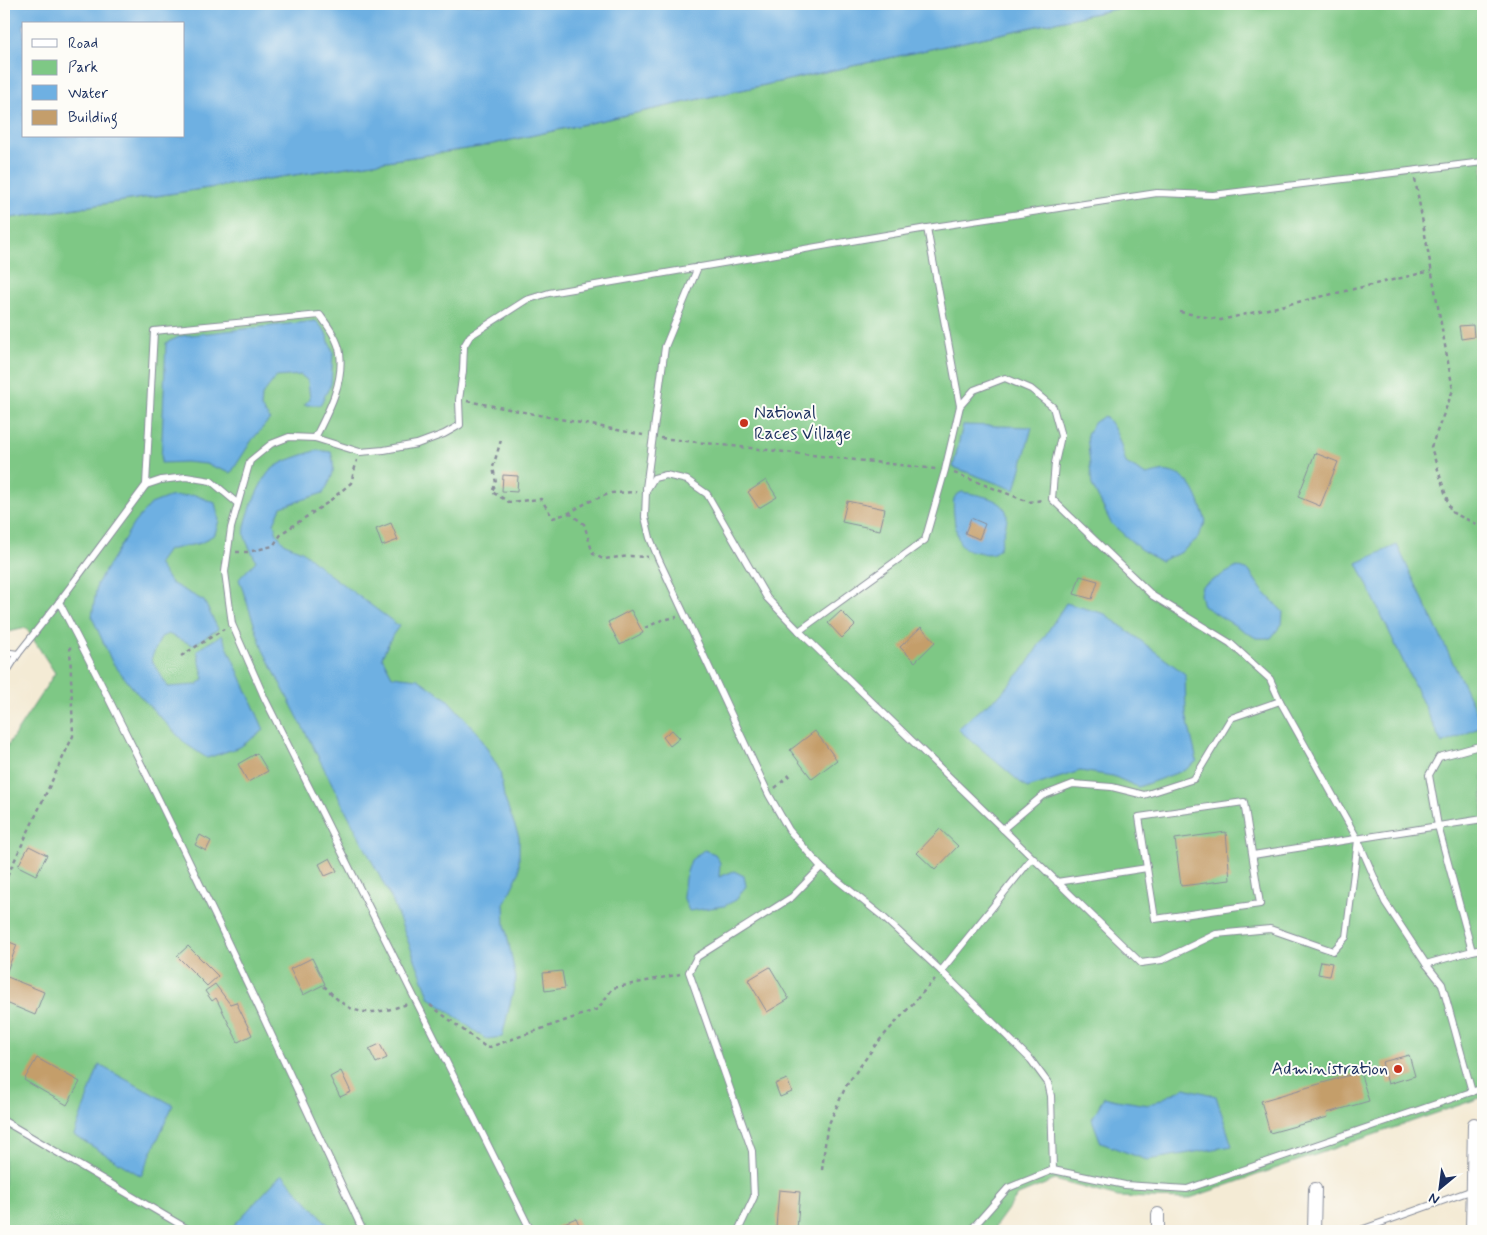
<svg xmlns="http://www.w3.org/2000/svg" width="1487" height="1235" font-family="Mynerve,sans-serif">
<rect width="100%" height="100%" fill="#fdfcf7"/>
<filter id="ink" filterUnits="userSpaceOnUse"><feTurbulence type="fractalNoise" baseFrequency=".02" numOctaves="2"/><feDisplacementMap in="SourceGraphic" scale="10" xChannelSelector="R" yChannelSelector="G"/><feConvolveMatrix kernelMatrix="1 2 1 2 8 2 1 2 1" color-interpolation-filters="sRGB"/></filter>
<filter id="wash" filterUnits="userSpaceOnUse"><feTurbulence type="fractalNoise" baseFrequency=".0096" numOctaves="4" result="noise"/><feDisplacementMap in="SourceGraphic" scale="20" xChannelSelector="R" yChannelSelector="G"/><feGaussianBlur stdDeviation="1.12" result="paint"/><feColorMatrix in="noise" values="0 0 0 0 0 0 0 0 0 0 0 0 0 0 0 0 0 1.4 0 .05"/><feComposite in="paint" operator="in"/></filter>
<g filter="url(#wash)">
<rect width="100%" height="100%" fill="#f4ebd5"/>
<path fill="#7ec885" stroke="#4c7c72" d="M1138,4H1483V1097L1187,1199L1118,1197L1055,1180L1018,1195L992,1231H4V751L55,673L26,628L4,633V219L479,147Z"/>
<g fill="#6eb0e2" stroke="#4470a0" fill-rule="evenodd">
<path d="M4,4H1138L479,147L4,219ZM24,24H184V136H24Z"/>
<path d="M316,321L325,331L333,352L331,384L320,405H304L310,399L308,381L301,375L276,377L262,395L261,408L270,419L252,440L231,473L206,464L186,462L161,463L166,343L181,336Z"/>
<path d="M1104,416C1118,428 1121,447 1126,463L1146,475C1153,474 1163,470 1169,472C1194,477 1198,500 1206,521L1197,539L1180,553L1160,561L1140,549L1111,523L1092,485L1087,435L1094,423Z"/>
<path d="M963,425L1032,427L1015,490L953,467Z"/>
<path d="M317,450L331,452C336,471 333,477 323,493L281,507L274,523L277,534L285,544L302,551L326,572L399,626L392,636L382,657L392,676L418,679L447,699L478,733L500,771L504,797L519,837V873L504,904L505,925L516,979L502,1037L486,1039L430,998L392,900L263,650L239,579L256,561C253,553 247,545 245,537C241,524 262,477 271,470C284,459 302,456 317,450Z"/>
<path d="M962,492C977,495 1009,498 1007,519C1006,525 1004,532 1002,538C1001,544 1000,551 993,553C988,555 982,553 978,552C971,551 965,550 961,544C956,539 952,507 954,499C955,495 958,494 962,492Z"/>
<path d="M195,495L215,503L219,520L215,534L201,543L168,550L158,564L171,583L204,601L218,629L193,645L168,634L161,637L151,659L168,687L197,685L204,679L197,650L222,635L264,730L240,747L207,758L186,744L136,692L112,662L92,617L97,584L134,523L151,504L169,497Z"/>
<path d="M1397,545L1483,726L1442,744L1357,563Z"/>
<path d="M1237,567L1249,571L1262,590L1283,612L1282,624L1271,638H1256L1203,606L1200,594L1202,586Z"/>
<path d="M1066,603L1105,614L1185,674L1186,714L1197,761L1185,770L1138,787L1113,776L1080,771L1027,788L958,729L978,711L1000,695L1025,667Z"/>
<path d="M704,850L715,854L720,863L719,877L734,871L744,876L746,886L736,900L724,906L689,911L683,896L685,878L691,860Z"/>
<path d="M99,1065L173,1105L141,1176L74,1135Z"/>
<path d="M1185,1088L1216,1096L1232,1146L1147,1160L1101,1143L1092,1119L1104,1097L1116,1100L1149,1105Z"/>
<path d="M282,1174L334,1231H245L234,1225Z"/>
</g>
<g id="blocks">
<g fill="#c49e6b">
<path d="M1473,325L1474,337L1461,339L1459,326Z"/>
<path d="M1315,453L1338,462L1320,506L1298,497Z"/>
<path d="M503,475L518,476L517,492L502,491Z"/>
<path d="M766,480L777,497L759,508L748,492Z"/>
<path d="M847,501L885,509L880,530L842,522Z"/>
<path d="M971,518L985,524L979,539L965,533Z"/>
<path d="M391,523L398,540L382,546L376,529Z"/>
<path d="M1080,576L1098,581L1092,599L1074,594Z"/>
<path d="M631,610L643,633L620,645L608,622Z"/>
<path d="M841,611L855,625L842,638L828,623Z"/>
<path d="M921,627L935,642L915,662L900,647Z"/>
<path d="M672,730L680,738L670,746L663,737Z"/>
<path d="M815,731L837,760L812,779L790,750Z"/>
<path d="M257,753L268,771L248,782L238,764Z"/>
<path d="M940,829L958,846L935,870L917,853Z"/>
<path d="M1226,832L1230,880L1181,886L1175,839Z"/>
<path d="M200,835L211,841L206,851L195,845Z"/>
<path d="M29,846L47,855L36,875L18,866Z"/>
<path d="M330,858L337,871L325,876L319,864Z"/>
<path d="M4,940L17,945L5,976L44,992L35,1015L4,1002Z"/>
<path d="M188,946L218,976L207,986L177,956Z"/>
<path d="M312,958L325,984L303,995L290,969Z"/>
<path d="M1321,961L1332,963L1329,976L1318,974Z"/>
<path d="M770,967L789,999L767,1012L748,980Z"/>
<path d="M562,971L565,988L545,991L543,973Z"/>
<path d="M215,984L230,1004L236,1002L252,1035L238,1042L216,998L212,1001L205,991Z"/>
<path d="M380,1044L387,1058L376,1063L369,1049Z"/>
<path d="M1409,1055L1415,1076L1388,1084L1382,1062Z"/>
<path d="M37,1058L80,1082L67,1105L24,1080Z"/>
<path d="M341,1071L351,1092L340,1097L330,1077Z"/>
<path d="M1360,1072L1369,1101L1327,1113L1328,1117L1270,1133L1261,1101Z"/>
<path d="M787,1079L792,1092L780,1097L775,1084Z"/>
<path d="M779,1190L800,1192L797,1230L776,1228Z"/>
<path d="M576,1218L582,1231H546Z"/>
</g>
</g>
</g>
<g filter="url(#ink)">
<use href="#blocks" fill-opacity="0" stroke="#888d9a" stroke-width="1"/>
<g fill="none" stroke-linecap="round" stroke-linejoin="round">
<g stroke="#888d9a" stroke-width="8">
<g id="service">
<path d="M927,228L960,406"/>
<path d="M315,438C328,412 344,383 340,353C338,339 328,326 320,315L154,331L146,485L59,602C167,809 265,1020 363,1231"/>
<path d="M146,485L161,480L186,477L211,481L237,503"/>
<path d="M646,488L665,347L698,267"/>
<path d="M799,631L925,540L945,470L960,406L974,390L1005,378L1031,389L1053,407L1061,436L1055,463L1052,499L1153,596L1230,643L1270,679L1280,701L1358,840L1385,902L1426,964L1442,984L1472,1092"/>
<path d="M4,652L18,654"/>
<path d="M4,676L18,654L59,602"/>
<path d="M1483,745L1439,757L1429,775L1438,826L1472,951L1483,949"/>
<path d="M1244,802L1260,904L1155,919L1139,817Z"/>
<path d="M1003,829L1042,796L1073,784L1112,787L1144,795L1194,779L1231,718L1280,701"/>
<path d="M1253,855L1483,819"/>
<path d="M1032,858L941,971L882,916L821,867L789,830L769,795L658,558L650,538L645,517L646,491L654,478L666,475L687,480L707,494L767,598L799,631L1141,963L1162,960L1216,934L1270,929L1333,951L1346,937L1358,840"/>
<path d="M1057,882L1147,868"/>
<path d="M1426,964L1472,951"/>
<path d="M941,971L1031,1060L1048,1083L1051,1096L1053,1170"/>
<path d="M4,1121L191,1231"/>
<path d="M531,1231L265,699L232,624L225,572L231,528L250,461L271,444L289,437L315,438L360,452L384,450L417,444L444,434L460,425L459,400L463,371L464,346L470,336L526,300L549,293L927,228L1157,193L1213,195L1483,162"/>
<path d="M738,1231L754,1197L752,1151L689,972L697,957L792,897L821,867"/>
<path d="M970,1231L1008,1188L1053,1170L1125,1185L1187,1189L1483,1088"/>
<path d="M1358,1231L1473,1190"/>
</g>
</g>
<g stroke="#888d9a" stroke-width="14">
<g id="minor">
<path d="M1158,1214V1231"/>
<path d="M1314,1231L1315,1189"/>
<path d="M1472,1231L1474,1124"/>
</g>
</g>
<g stroke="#888d9a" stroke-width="2.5" stroke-dasharray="4 4" stroke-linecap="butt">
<path d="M1415,179L1453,390L1431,447L1451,512L1483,527"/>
<path d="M1180,312L1221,320L1431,271"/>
<path d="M467,401L643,435"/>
<path d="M661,438L936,469"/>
<path d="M501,440L493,467L496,483L492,492L509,502L541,499L553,518L569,513L588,502L611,493L637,492"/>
<path d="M954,473L1029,502L1043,500"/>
<path d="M569,513L584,524L593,554L603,559L630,556L648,557"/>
<path d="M236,552H248L273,546L282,533L327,503L351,483L357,460"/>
<path d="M645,628L662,620L677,617"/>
<path d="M181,656L224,629"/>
<path d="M775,788L793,772"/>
<path d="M4,883L73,736L70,646"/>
<path d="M324,986C329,991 335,998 341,1002C361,1019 385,1011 408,1004"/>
<path d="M430,1005L487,1048L598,1009L613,988L680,974"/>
<path d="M822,1170L827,1128L846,1086L877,1043L935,979"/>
</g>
<use href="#service" stroke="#fff" stroke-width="6"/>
<use href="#minor" stroke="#fff" stroke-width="12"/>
</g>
</g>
<g fill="#c8321e" stroke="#fdfcf7" stroke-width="2">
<circle cx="744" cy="423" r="5"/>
<circle cx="1398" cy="1069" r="5"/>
</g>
<g text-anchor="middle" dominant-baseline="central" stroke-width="4" stroke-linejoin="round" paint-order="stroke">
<g font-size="18" fill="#1b2f5e" stroke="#fdfcf7" text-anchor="start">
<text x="754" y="413">National<tspan x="754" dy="21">Races Village</tspan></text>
<text x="1388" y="1069" text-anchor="end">Administration</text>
</g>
</g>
<rect width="1487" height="1235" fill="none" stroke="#fdfcf7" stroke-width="20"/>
<rect x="22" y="22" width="162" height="115" fill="#fdfcf7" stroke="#a3aaba"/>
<rect x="32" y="39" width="25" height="8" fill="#ffffff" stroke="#a3aaba"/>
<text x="68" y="48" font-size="15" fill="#1b2f5e">Road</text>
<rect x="32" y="60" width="25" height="15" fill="#7ec885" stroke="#a3aaba"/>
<text x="68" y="72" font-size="15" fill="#1b2f5e">Park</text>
<rect x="32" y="85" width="25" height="15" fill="#6eb0e2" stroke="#a3aaba"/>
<text x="68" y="98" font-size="15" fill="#1b2f5e">Water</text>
<rect x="32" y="110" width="25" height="15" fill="#c49e6b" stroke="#a3aaba"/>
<text x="68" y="122" font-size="15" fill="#1b2f5e">Building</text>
<g transform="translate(1440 1188) rotate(209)" stroke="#fdfcf7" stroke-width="4" paint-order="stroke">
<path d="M0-4L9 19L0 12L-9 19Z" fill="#1b2f5e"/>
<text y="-8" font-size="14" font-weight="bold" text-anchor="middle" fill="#1b2f5e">N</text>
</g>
</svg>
